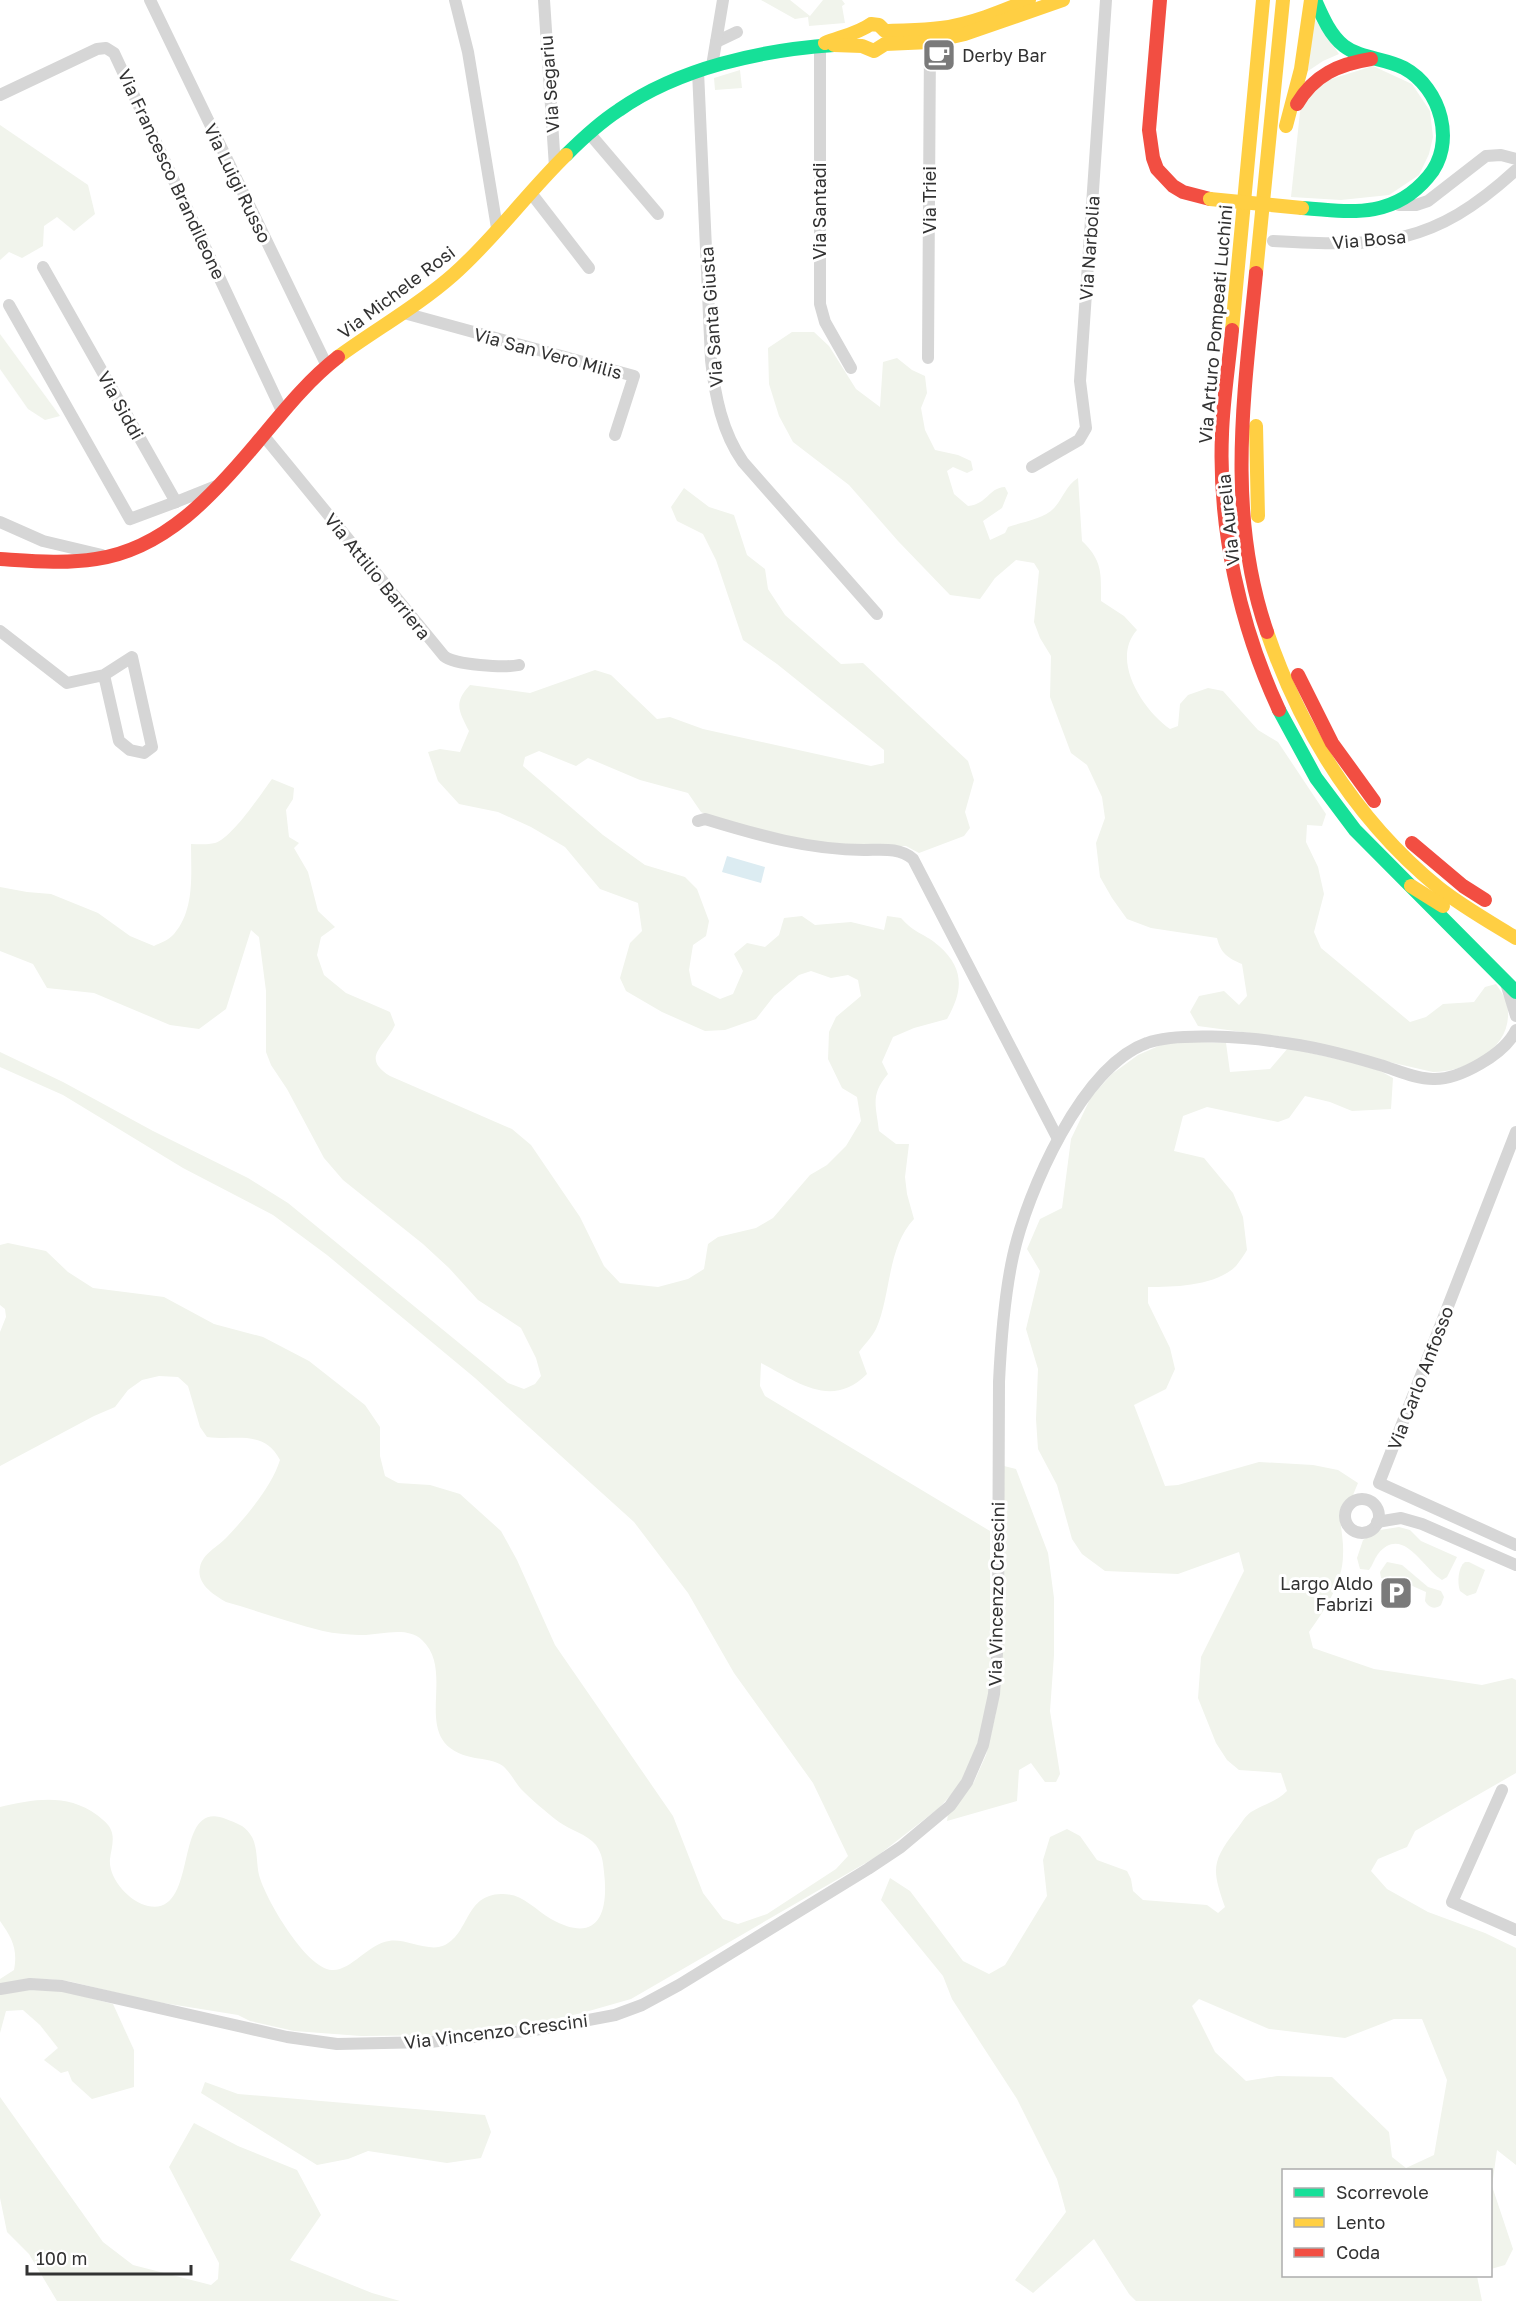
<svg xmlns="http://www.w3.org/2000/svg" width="1516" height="2301" font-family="'Golos Text',sans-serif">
<rect width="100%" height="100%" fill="#fff"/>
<g fill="#f1f4ec" fill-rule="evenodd">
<path d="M761,0H790L810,16L823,0H842L845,4L842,6L845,23L809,26L808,17L795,19Z"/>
<path d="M1314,18L1339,54L1323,61L1308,71Z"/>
<path d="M1373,66L1412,84L1430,111L1433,137L1429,154L1419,175L1389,195L1341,200L1291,197L1300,112L1312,85Z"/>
<path d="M740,70L742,88L715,90L714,78Z"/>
<path d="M0,125L88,185L95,214L74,231L57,217L44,226L43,246L22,258L9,252L0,260Z"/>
<path d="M792,332H814L829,346L856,389L880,407L883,362L897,358L912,370L925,376L927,393L921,408L925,430L935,450L958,455L971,461L973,470L967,473L953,467L947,471L954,494L968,506C988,504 988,488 1005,487L1008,493L1002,508L983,521L990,540L1005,533L1008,527C1022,522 1045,519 1055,507C1064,496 1066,486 1078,478L1082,541C1103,561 1101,574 1101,601L1124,616L1137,630C1110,660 1143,710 1170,729L1178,726L1180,704L1188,695L1208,688L1223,691L1258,730L1278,742L1326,814L1322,826L1307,825L1306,842L1318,867L1324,894L1314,932L1321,948L1410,1022L1426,1017L1443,1004L1474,1002L1485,987L1496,984C1500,990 1505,997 1507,1004C1516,1047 1468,1072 1433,1072L1280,1037L1198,1026L1190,1012L1199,996L1224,991L1239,1005L1247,996L1242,964C1228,958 1221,954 1217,938L1151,928L1127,919L1112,898L1100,877L1096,843L1105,818L1102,797L1087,765L1071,753L1050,697L1051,656L1040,638L1034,622L1039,571L1034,563L1016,560L995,578L980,599L950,595L898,541L849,485L793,442L779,416L769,384L768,348Z"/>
<path d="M0,334L60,416L45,420L28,409L0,369Z"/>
<path d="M684,488L709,507L734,515L747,555L765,569L768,589L785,615L841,664L863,663L968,761L974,780L965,812L970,828L964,836L919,853L906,846L835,847L724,823L701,812L688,793L640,780L588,758L576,766L539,751L525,757L523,766L603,835L645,865L685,877L697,889L709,921L706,936L693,945L689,970L692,985L720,999L733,994L743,971L734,954L747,943L765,947L779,935L784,918L802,916L815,925L851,922L884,930L887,916L901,918C915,934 926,934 939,946C965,969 963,991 947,1019L914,1028L893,1037L882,1062L888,1074C870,1095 876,1105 879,1131L896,1144H909L905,1177L907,1194L914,1219C887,1247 891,1296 876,1329C872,1337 864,1345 859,1352L867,1374C831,1410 796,1381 761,1363L760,1386L765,1396L990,1531V1682L986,1718L973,1758L960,1785L939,1808L876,1857L631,1999L582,2013L541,2022L446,2035L361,2036L294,2031L250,2021L238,2015L151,2001L68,1981L46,1979L0,1987V1979L14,1970C18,1949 12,1938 0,1921V1807C34,1799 67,1793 97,1815C102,1819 109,1824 111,1830C115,1839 111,1850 110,1859C108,1878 129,1902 148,1906C201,1917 171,1797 226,1819C236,1823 244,1825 250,1834C258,1844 256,1862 259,1875C265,1898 306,1969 332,1970C351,1971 368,1944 389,1941C406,1938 429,1953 445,1945C470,1932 465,1895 501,1894C522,1893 534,1909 551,1919C598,1945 609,1913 604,1872C603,1861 602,1854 596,1845C587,1834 570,1830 559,1822C546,1812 532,1800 521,1789C515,1782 510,1772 503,1766C496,1761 484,1759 475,1758C404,1745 459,1674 422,1640C406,1625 379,1636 359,1635C347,1634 335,1634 323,1631C291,1623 258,1611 226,1602C214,1595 196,1584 200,1567C203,1553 218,1547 227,1537C246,1517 272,1486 280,1460C264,1429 237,1441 207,1437L200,1427L188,1386L178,1377L159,1376L142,1380L128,1390L115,1407L94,1416L0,1466V1332L6,1317L5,1309L0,1305V1245L8,1243L46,1251L68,1272L93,1288L164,1297L214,1324L263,1337L309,1361L365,1405L380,1427V1456L385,1476L398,1483L430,1485L460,1494L501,1531L517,1560L555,1645L673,1816L703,1893L723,1919L738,1924L767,1914L836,1869L848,1856L813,1783L734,1673L688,1593L634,1522L475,1378L327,1255L273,1215L183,1168L63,1095L0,1067V1052L63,1082L153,1131L248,1178L288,1203L508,1383L524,1389L535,1384L541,1376L536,1358L521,1328L478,1300L449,1268L423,1244L343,1180L324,1158L287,1089L271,1065L266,1052V991L259,937L251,930L226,1009L199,1029L170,1025L94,993L47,988L33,964L0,951V887L27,892L51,894L98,913L130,936L154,946C160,943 169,940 174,934C195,910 191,874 191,844C198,844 207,845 215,843C232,838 261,794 272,779L294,788L293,799L286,810L289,837L299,843L294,848L308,872L318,911L335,927L321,937L317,955L324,975L346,993L390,1012L395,1025C385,1047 360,1057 390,1076L512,1129L531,1145L580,1217L604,1266L620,1283L658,1287L688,1279L704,1269L708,1244L718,1237L756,1228L773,1218L810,1175L827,1165L846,1146L861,1121L857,1097L842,1088L828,1059L829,1032L836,1017L861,996L858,980L848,975L831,978L811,971L799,975L774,996L756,1019L725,1030L705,1031L662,1012L626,991L620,978L630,943L642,931L638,903L600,889L565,847L531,827L498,812L459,804L438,781L428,752L440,749L460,752L469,731C459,711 453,703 470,685L530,693L595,670L611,675L657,719L670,717L703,729L871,766L884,763V750L777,664L743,640L716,560L703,534L677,521L671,507Z"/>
<path d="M1170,1041L1226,1043L1230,1072L1270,1069L1288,1048L1373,1067L1393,1078L1391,1109L1352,1111L1330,1102L1305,1096L1289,1118L1278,1122L1207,1107L1183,1116L1174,1151L1204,1158L1233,1193L1243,1217L1247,1250C1244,1255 1240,1261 1236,1266C1216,1286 1175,1287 1148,1287V1303L1170,1348L1175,1369L1166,1389L1134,1405L1165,1486L1178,1485L1259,1462L1313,1465L1338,1470L1358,1483L1353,1495L1340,1512C1340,1526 1344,1541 1343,1555C1343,1582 1325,1610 1309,1632L1313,1648L1374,1669L1482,1685L1512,1678L1516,1680V1773L1415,1831L1407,1847L1378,1859L1371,1871L1387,1889L1428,1912L1485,1933L1516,1948V2165L1497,2150L1492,2186L1513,2249L1505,2265L1491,2269L1490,2170H1284V2276H1477L1482,2301H1136L1129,2294L1094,2239L1033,2293L1015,2280L1066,2212L1057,2179L1017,2099L952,1999L943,1976L881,1900L890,1878L910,1891L963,1961L989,1974L1005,1965L1047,1896L1043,1860L1050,1837L1067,1829L1080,1836L1097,1860L1127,1871L1131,1879L1133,1891L1143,1900L1207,1905L1218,1913L1225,1907C1212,1870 1211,1862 1236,1830C1241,1824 1245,1816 1251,1812C1264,1804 1276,1802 1287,1791L1281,1773L1239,1770L1227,1760L1216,1743L1198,1698L1201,1657L1244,1571L1239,1552L1178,1574L1105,1571L1082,1554L1072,1539L1057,1485L1038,1449L1036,1419L1038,1369L1026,1329L1040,1271L1027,1249L1040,1219L1062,1208L1071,1139L1091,1097L1112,1074L1138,1055ZM1199,1999L1269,2029L1345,2038L1394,2019H1422L1447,2080L1434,2155L1406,2168L1392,2157L1389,2132L1332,2077L1277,2076L1246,2081L1215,2052L1192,2006Z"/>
<path d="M1004,1466L1016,1469L1048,1553L1054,1598V1655L1050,1711L1060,1774L1056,1782H1045L1031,1763L1019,1770L1017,1801L947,1821L948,1814L974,1782L986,1755L996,1713L1000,1654Z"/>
<path d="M1399,1527L1410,1530L1421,1541L1457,1557L1447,1577L1442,1580C1423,1569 1403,1524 1378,1554C1374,1559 1373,1565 1369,1570L1360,1569L1357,1558L1363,1540L1380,1530Z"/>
<path d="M1387,1562L1402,1565L1428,1587L1441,1591L1444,1597L1441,1605C1435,1610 1429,1608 1425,1601L1426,1592L1390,1576L1386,1580L1381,1578L1380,1572Z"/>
<path d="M1465,1562H1469L1485,1570L1476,1593L1467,1596L1460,1591C1457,1583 1458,1567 1465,1562Z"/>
<path d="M48,1987L113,2004L134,2050V2087L92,2099L72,2081L68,2071L61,2073L44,2060L58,2048L40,2025L23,2010L6,2011L0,2033V1992Z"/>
<path d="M205,2082L238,2094L485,2115L491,2132L481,2158L447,2163L368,2151L348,2159L317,2165L201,2093Z"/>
<path d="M0,2097L103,2242L133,2265L211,2285L218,2279L219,2263L169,2167L194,2123L238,2146L297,2170L321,2215L290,2260L372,2293L400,2301H57L29,2254L7,2232L0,2198Z"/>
</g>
<path fill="#dcecf2" d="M727,856L765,867L761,883L722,872Z"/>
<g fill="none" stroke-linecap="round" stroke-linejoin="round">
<g stroke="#d6d6d6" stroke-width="12">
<path d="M150,0L327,366"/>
<path d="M455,0L468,52L497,228"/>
<path d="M544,0L555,167"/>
<path d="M716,42L737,32"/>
<path d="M820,46V304L825,322L851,368"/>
<path d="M712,66L723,0"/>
<path d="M698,71L711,360C715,396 722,432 743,462L877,614"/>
<path d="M0,95L97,49L106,48L114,53L282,411"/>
<path d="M589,133L658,214"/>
<path d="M531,193L589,268"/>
<path d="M1399,205H1416L1428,201L1486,156L1501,155L1516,159"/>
<path d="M1273,241C1382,247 1432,247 1516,170"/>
<path d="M43,267L176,502L216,486"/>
<path d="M9,305L130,519L176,502"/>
<path d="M404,313L634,376L615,435"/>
<path d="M928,358L930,42"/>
<path d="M263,435L444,656C454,665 505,668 519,665"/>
<path d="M1032,467L1079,440L1086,428L1080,381L1106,0"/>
<path d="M0,522L43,541L102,555"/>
<path d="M0,631L67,683L104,675L132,657L152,747L144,753L130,750L119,741L104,675"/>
<path d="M698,821L705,819C757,835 810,850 864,850C881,850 899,847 913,859L1058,1139"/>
<path d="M1506,983L1516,1016"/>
<path d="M1516,1132L1379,1483L1516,1545"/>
<circle cx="1362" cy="1516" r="17"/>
<path d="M1377,1522L1401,1518L1422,1524L1516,1565"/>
<path d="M1502,1790L1452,1902L1516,1930"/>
<path d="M0,1989L30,1984L62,1986L287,2037L337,2044L430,2042L541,2029L615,2015L642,2005L679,1985L868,1869L901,1847L950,1806L967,1782L983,1745L994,1694L998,1640L999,1382C1001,1340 1004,1297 1013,1256C1027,1192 1082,1066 1147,1043C1176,1032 1247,1037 1278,1042C1313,1046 1347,1055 1380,1065C1397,1070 1415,1079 1433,1079C1459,1080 1505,1054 1516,1030"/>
</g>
<g stroke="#16e098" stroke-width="14">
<path d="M566,155C582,139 599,123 619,110C679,68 761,50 834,45"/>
<path d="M1302,208C1350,212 1393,219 1428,177C1457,144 1441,88 1404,68C1385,58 1361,59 1344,46C1330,35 1322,16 1315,0"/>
<path d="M1279,710L1316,778L1355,830L1516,992"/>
</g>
<g stroke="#ffcf43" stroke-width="14">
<path d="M825,43C840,37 859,33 871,24L879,25L885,31C904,30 922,31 941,28C971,24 1000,12 1029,0"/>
<path d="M834,45L862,46L874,51L885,44L930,42L965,34L1063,0"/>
<path d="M1286,126L1301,69L1311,0"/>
<path d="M1256,273L1283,0"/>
<path d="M1232,330L1263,0"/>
<path d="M338,357C376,329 418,306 453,275C494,239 527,193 566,155"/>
<path d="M1256,426L1258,516"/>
<path d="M1267,632C1301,731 1357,821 1439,888C1463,907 1490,922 1516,938"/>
<path d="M1411,886L1443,906"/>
</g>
<g stroke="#f24e42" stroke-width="14">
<path d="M1160,0L1149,130L1153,158L1157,169L1173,186L1183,192L1210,199"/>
<path d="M1297,104C1314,75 1339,64 1371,59"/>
<path d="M1256,273C1244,395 1226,513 1267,632"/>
<path d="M1232,330C1229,364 1223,400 1222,434C1218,528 1240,626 1279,710"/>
<path d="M0,559C32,561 64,564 96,559C165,549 214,494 256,444C282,413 306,382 338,357"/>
<path d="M1298,675L1332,743L1374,801"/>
<path d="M1412,843L1463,886L1485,900"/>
</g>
<path stroke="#ffcf43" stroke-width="14" d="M1210,199L1302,208"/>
</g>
<defs>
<g id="cafe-square" transform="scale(1.725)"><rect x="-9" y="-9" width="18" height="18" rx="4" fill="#7a7a7a" stroke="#fff"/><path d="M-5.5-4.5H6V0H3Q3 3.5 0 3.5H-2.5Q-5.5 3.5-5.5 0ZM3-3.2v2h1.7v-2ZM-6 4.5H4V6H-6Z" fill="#fff"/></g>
<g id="parking-square" transform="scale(1.725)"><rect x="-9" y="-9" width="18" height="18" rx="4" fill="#7a7a7a" stroke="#fff"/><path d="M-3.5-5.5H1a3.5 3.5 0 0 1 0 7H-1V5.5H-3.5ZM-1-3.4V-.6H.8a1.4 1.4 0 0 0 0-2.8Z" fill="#fff"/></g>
</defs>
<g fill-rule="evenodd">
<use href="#cafe-square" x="939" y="55"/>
<use href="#parking-square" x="1396" y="1593"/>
</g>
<g text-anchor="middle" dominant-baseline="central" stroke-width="6" stroke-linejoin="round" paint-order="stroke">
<g font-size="18" fill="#323232" stroke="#fff" text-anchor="start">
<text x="962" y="55">Derby Bar</text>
<text x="1373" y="1583" text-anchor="end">Largo Aldo<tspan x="1373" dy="21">Fabrizi</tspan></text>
</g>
<g font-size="18" fill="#323232" stroke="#fff">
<text transform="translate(549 84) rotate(-94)">Via Segariu</text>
<text transform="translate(172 174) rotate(65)">Via Francesco Brandileone</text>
<text transform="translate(238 183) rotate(64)">Via Luigi Russo</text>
<text transform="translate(929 200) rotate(-90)">Via Triei</text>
<text transform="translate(819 211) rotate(-90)">Via Santadi</text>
<text transform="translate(1369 239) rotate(-5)">Via Bosa</text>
<text transform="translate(1089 248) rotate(-86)">Via Narbolia</text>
<text transform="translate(396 292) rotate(-37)">Via Michele Rosi</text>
<text transform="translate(711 317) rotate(-94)">Via Santa Giusta</text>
<text transform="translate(1215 324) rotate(-85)">Via Arturo Pompeati Luchini</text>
<text transform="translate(548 353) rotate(15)">Via San Vero Milis</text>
<text transform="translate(121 405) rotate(61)">Via Siddi</text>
<text transform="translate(1228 520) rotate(-96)">Via Aurelia</text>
<text transform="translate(378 576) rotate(51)">Via Attilio Barriera</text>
<text transform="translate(1420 1378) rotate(-69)">Via Carlo Anfosso</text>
<text transform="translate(996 1594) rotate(-89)">Via Vincenzo Crescini</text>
<text transform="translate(496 2031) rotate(-7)">Via Vincenzo Crescini</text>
</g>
</g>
<rect x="1282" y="2169" width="210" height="108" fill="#ffffff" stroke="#adadad" stroke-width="1.5"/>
<rect x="1294" y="2188" width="30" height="9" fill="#16e098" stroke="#adadad" stroke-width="1.5"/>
<text x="1336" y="2199" font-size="18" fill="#323232">Scorrevole</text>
<rect x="1294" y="2218" width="30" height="9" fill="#ffcf43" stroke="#adadad" stroke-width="1.5"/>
<text x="1336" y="2229" font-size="18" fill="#323232">Lento</text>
<rect x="1294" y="2248" width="30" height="9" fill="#f24e42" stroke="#adadad" stroke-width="1.5"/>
<text x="1336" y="2259" font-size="18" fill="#323232">Coda</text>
<path d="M27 2265v9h164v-9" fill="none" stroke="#323232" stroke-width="3"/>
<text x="36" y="2265" font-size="18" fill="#323232" stroke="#ffffff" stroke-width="4.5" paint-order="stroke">100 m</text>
</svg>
